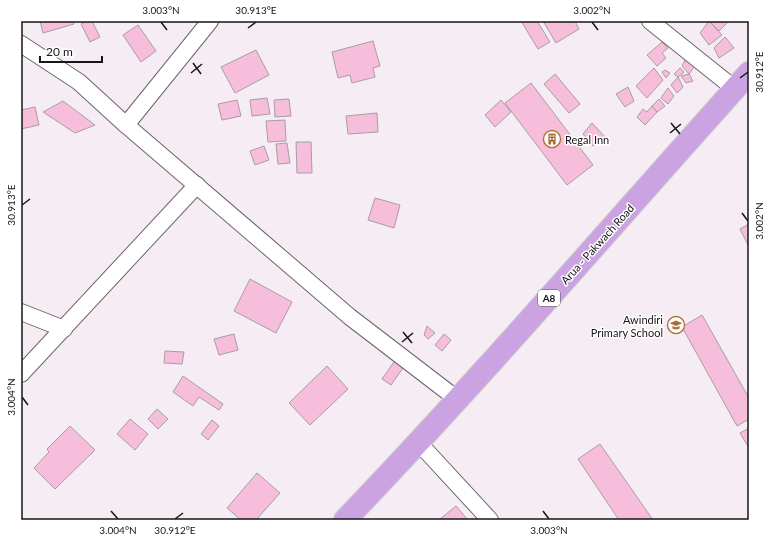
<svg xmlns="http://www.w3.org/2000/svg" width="770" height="541" font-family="Lato,sans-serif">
<rect width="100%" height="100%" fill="#f5ecf4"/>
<g fill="#f6beda" stroke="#a89da2">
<path d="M40,21H73L74,24L43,33Z"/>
<path d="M87,21H92L100,37L90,42L81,24Z"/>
<path d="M521,21H537L550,42L538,49Z"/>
<path d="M543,21H575L579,29L556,43Z"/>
<path d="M709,21H729L719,31Z"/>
<path d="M709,21L722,35L709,45L700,33Z"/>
<path d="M138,25L156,51L141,62L123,35Z"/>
<path d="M725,37L734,48L719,58L714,48Z"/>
<path d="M373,41L380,66L373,68L375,77L352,83L350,75L338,78L332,52Z"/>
<path d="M662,42L668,48L662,53L666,58L657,66L647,55Z"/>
<path d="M256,50L269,75L235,93L221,67Z"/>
<path d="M686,58L695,66L689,74L682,66Z"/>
<path d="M654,68L663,80L647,98L636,86Z"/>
<path d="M680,68L684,72L678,77L674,74Z"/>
<path d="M665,70L670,73L666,78L662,72Z"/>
<path d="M555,74L580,104L569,113L544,84Z"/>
<path d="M689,74L693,81L686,83L681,76Z"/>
<path d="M678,77L683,87L677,93L671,85Z"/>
<path d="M531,83L593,165L567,185L505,103Z"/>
<path d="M628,87L634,101L625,107L616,94Z"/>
<path d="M668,88L674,96L668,104L661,98Z"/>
<path d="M267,98L270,114L252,116L250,100Z"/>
<path d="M289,99L291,116L275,117L274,100Z"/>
<path d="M659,99L665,106L657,112L652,106Z"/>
<path d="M237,100L241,116L222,120L218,104Z"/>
<path d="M501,100L511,112L495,127L485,115Z"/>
<path d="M63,101L95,125L75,133L43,112Z"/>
<path d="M652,106L657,112L645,125L637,117L643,109L647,112Z"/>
<path d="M35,107L39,125L21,129V110Z"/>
<path d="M377,113L378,132L348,134L346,116Z"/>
<path d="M285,120L286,141L268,142L266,121Z"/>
<path d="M592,123L605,137L593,146L583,134Z"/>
<path d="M296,142H311L312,173H297Z"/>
<path d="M287,143L290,163L278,164L276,144Z"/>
<path d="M264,146L269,160L255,165L250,151Z"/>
<path d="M375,198L400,205L394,228L368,220Z"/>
<path d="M749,224V247L740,229Z"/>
<path d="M250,279L292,302L276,333L234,311Z"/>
<path d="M702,315L749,398V419L737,426L682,327Z"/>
<path d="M427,326L435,333L428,339L424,335Z"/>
<path d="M234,334L238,350L219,355L214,339Z"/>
<path d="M444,334L451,340L442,351L435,345Z"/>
<path d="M165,351L184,352L182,364L164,363Z"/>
<path d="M396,359L405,365L391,385L382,379Z"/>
<path d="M327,366L348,389L310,425L289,403Z"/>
<path d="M183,376L223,404L219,410L199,397L193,406L173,392Z"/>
<path d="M157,409L168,419L158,429L148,419Z"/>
<path d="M130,419L148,434L135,450L117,434Z"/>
<path d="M212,420L219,426L208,440L201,434Z"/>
<path d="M70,426L95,450L55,489L34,468L49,452L47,449Z"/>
<path d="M749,428V448L740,433Z"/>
<path d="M600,444L653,520H619L578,459Z"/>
<path d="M257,473L280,493L256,520H241L227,508Z"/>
<path d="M456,506L468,520H439Z"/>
</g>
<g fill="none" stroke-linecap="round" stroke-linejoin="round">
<g stroke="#6d656c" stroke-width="18">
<g id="minor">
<path d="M650,21L735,89"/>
<path d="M21,44L79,82L126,125L350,317L457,399"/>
<path d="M126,125L210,21"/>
<path d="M21,312L64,329"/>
<path d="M21,374L197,185"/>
<path d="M419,443L490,520"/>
</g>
</g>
<g stroke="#cccbcc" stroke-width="24">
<path id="primary" d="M345,520C484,375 615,222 749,73"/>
</g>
<use href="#minor" stroke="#fff" stroke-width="16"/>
<use href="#primary" stroke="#cba3e2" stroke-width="22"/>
</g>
<path fill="none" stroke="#171417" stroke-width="1.5" d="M161,22L167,30M592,22L598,30M248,28L256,22M193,63L201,74M191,73L202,64M740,78L748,72M671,123L680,134M670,133L681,124M22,205L30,199M742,213L748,221M403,332L412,343M402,342L413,333M22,397L28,405M111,511L118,519M543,511L549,519M175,519L183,513"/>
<defs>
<g id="building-ring" transform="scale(0.9)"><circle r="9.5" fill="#fff" stroke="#ae6e36" stroke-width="1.5"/><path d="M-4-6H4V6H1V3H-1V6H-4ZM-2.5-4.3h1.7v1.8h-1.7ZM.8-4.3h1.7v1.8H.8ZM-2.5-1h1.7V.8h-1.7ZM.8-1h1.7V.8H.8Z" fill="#ae6e36"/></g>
<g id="school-ring" transform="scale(0.9)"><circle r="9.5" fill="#fff" stroke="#ae6e36" stroke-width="1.5"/><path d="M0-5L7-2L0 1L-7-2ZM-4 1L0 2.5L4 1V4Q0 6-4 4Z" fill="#ae6e36"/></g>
</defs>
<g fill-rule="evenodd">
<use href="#building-ring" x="552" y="139"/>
<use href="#school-ring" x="676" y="325"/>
</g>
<g text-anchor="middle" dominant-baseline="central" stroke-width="3" stroke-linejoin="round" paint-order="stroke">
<rect fill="#fff" stroke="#5d5a5d" stroke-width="1" x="538" y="290" width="22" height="16" rx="3"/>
<g font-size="10" font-weight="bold" fill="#171417">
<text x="549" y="298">A8</text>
</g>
<g font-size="11" fill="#171417" stroke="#fff" text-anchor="start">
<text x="565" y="139">Regal Inn</text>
<text x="663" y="319" text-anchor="end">Awindiri<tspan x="663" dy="13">Primary School</tspan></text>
</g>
<g font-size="11" fill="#171417" stroke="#fff">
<text transform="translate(597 244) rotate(-48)">Arua - Pakwach Road</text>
</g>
</g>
<rect width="770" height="541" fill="none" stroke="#ffffff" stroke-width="44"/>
<path d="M40 56v6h62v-6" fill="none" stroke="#171417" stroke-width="2"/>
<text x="46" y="56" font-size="12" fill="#171417" stroke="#ffffff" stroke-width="3" paint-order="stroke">20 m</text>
<rect x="22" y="22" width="726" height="497" fill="none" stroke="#171417" stroke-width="1.5"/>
<g font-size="10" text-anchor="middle" fill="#171417">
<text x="161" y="14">3.003°N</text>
<text x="256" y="14">30.913°E</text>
<text x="592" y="14">3.002°N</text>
<text transform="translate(759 72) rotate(-90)" y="4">30.912°E</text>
<text transform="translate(11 205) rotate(-90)" y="4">30.913°E</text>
<text transform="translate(759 221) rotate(-90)" y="4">3.002°N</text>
<text transform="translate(11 397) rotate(-90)" y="4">3.004°N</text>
<text x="118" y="534">3.004°N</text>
<text x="175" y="534">30.912°E</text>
<text x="549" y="534">3.003°N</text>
</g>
</svg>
